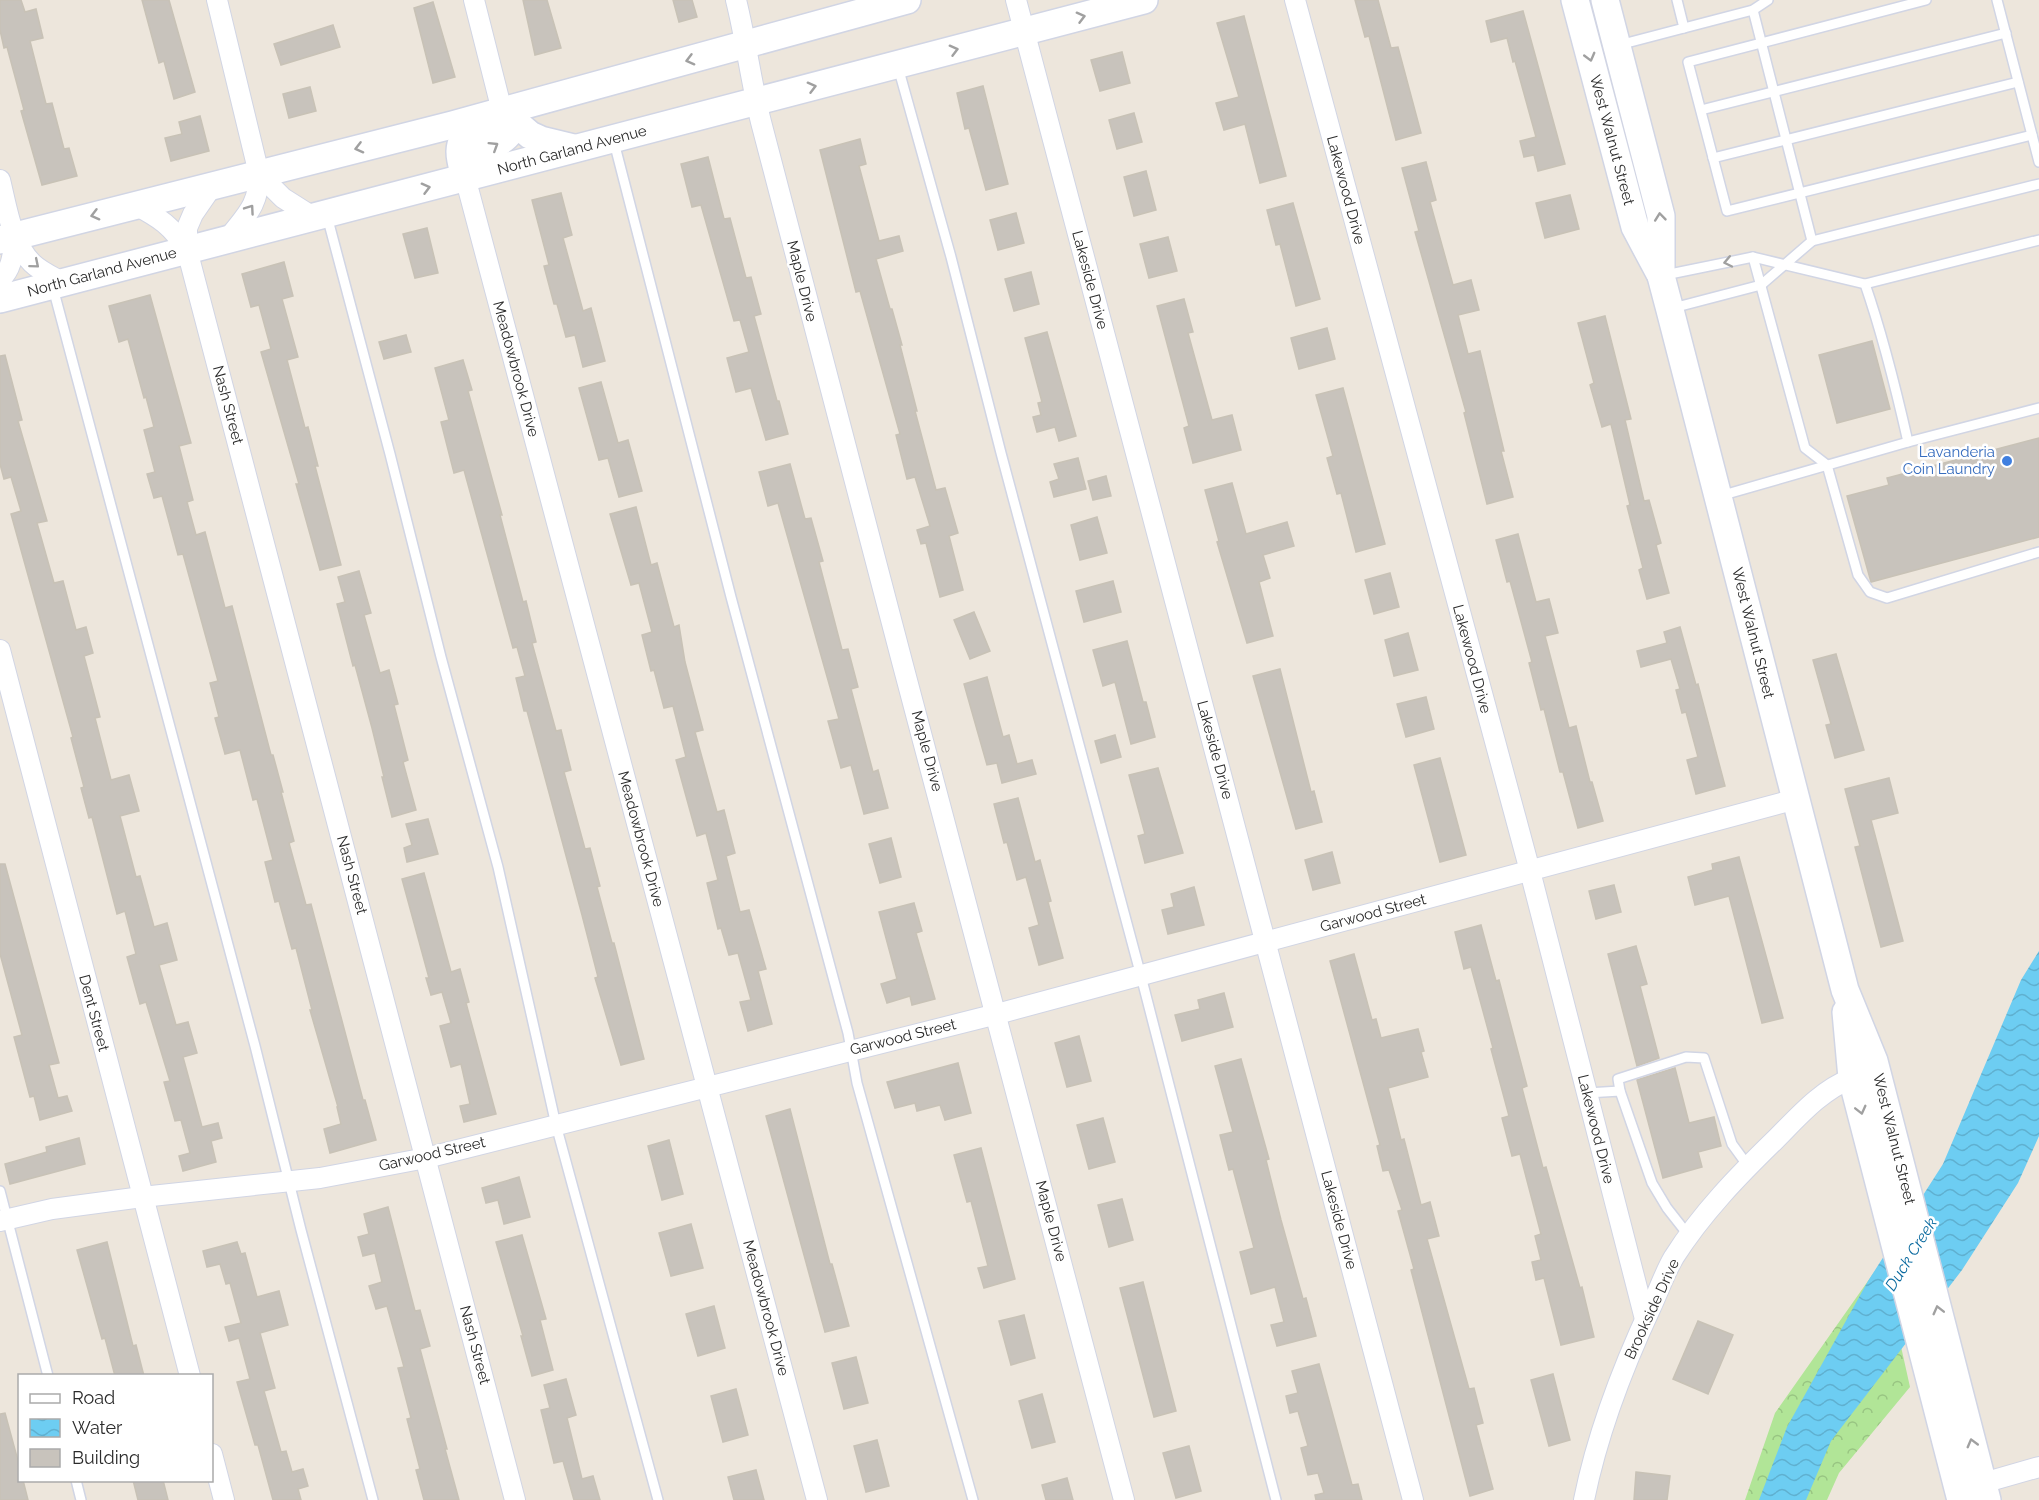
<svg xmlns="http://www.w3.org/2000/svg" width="2039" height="1500" font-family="Raleway,sans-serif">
<defs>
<pattern id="forest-crowns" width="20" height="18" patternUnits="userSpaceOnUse" patternTransform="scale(1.5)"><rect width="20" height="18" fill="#b1e597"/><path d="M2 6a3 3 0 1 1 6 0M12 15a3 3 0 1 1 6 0" fill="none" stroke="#98c582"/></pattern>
<pattern id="water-waves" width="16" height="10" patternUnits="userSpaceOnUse" patternTransform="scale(1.5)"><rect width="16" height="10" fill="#6dcdf2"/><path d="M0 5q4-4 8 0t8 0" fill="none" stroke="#5fb0d0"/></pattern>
</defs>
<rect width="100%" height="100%" fill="#ede6dc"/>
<path fill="url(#forest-crowns)" d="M1882,1261L1910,1387L1839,1473L1827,1500H1745L1775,1413Z"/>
<path fill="url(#water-waves)" d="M2039,951V1136L2018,1183L1962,1270L1831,1441L1806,1500H1759L1787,1427L1868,1281L1943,1164L2021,980Z"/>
<g fill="#c8c3bc" stroke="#c8c2b6" stroke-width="1.5">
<path d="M0,0H21L25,12L36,9L43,38L30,41L46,104L52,103L64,149L69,148L77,176L42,185L21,111L24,110L7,47L4,48L0,30Z"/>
<path d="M142,0H169L195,92L174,99L164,61L159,63Z"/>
<path d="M523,0H547L561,48L535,55Z"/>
<path d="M673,0H692L697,17L679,22Z"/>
<path d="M1355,0H1378L1391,48L1398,47L1421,133L1396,140L1369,36L1365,37Z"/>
<path d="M433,2L455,77L433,83L414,8Z"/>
<path d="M1523,11L1565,164L1538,171L1534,155L1524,157L1520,141L1536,137L1515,61L1513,62L1507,38L1491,42L1486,21Z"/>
<path d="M1244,16L1286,176L1260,183L1245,124L1224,130L1216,103L1239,97L1217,23Z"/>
<path d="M333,25L340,47L281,65L274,44Z"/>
<path d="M1122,52L1130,83L1100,91L1091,60Z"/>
<path d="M983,86L1008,184L986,190L969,128L965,129L957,93Z"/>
<path d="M310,87L316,111L289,118L283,94Z"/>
<path d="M1134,113L1142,142L1117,149L1109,120Z"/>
<path d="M200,116L209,151L171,161L165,138L182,134L179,122Z"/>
<path d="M860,139L866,164L859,166L879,241L899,236L903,251L876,259L890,309H892L902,345H900L917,411H915L936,490L945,488L958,533L949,536L963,590L940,597L926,543L921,544L917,530L930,526L915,477L907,479L896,435L900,434L860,291L856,292L820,150Z"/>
<path d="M708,157L724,219L730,218L746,278L751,277L761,314L754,316L777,401H779L788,434L766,440L751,388L736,392L727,358L749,352L740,320L734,321L701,205L692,207L681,164Z"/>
<path d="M1426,162L1436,200L1430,202L1453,285L1471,280L1479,310L1458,315L1468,354L1480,351L1504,451H1501L1513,497L1487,504L1464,413L1466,412L1415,232L1419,231L1402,168Z"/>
<path d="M1146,171L1156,210L1134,216L1124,177Z"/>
<path d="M561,193L572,235L563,238L583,311L591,308L605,361L583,367L575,335L566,337L557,304H554L544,266L549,265L532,200Z"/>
<path d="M1570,195L1579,229L1545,238L1536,203Z"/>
<path d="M1293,203L1320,299L1296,306L1280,244L1276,245L1267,210Z"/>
<path d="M1016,213L1024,243L998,250L990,220Z"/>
<path d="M427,228L438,273L415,278L403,234Z"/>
<path d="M1168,237L1177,271L1149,278L1140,244Z"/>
<path d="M284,262L293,296L282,299L298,357L287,360L305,428L308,427L318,466H315L341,565L320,570L296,484H299L261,352L271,349L259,305L251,307L242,274Z"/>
<path d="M1031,272L1039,304L1014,311L1005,279Z"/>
<path d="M150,295L191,443L179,446L193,500L187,502L196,535L205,532L225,608L232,606L271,755H273L283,792H281L294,841L289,843L306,905L311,904L363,1100H365L376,1140L330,1153L324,1129L341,1124L337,1107H338L310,1010H312L296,948L292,949L279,901L275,902L265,862L273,860L257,799L253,800L240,750L225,754L215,718L219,717L210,683L218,681L183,554L178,555L162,496L154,498L147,474L155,472L144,430L154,427L146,397L144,398L128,339L119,342L109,306Z"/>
<path d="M1184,299L1193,332L1188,333L1212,420L1232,415L1241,450L1193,463L1184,428L1189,426L1157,306Z"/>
<path d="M1605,316L1631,419L1625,420L1644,501L1649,500L1661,543L1656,545L1669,593L1647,599L1639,570L1643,568L1627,506L1630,505L1611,424L1602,427L1590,385L1594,383L1578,323Z"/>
<path d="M1327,328L1335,359L1299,369L1291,338Z"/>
<path d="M1047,332L1076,436L1059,441L1055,427L1037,432L1033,417L1041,415L1038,403L1042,402L1025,338Z"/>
<path d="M406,335L411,352L384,359L379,342Z"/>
<path d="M1872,341L1890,409L1837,423L1819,355Z"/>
<path d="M5,355L22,420L18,421L47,521L37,523L54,583L63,581L76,630L86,627L93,653L84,656L100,717L95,718L111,780L129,775L139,811L120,816L136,877L140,876L154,927L167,923L177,960L159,965L176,1025L188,1022L197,1053L183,1057L202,1127L218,1123L222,1138L211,1141L216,1162L183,1171L179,1156L190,1153L181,1120L175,1121L164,1082L170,1081L146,1002L140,1004L127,957L136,954L125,911L117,914L92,817L89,818L81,788L84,787L71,738L73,737L11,514L21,511L11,477L4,479L0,464V356Z"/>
<path d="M463,360L472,390L468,391L502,515H500L523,602L526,601L536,642L532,643L556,731L561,730L571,770L564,772L585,849L590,848L600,886L597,887L612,943H614L644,1059L621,1065L595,978L598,977L582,915L527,711H524L516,678L525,676L517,647L513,648L464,470L454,473L441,422L449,420L435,368Z"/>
<path d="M601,382L618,443L628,440L642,491L619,497L608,458L599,460L579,388Z"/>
<path d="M1343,388L1385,544L1356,552L1341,493L1337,494L1327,458L1333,456L1316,395Z"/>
<path d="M2039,438V537L1871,582L1847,496L1889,485L1887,478Z"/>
<path d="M1078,458L1086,489L1054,497L1050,482L1059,479L1054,464Z"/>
<path d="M790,464L805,519L811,518L823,561L819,562L842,650L848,649L858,687L851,689L873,772L878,770L888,808L864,814L851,765L841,768L828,721L839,719L778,503L768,506L759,472Z"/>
<path d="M1106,476L1111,496L1093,500L1088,481Z"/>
<path d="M1232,483L1246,534L1287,522L1294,546L1263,555L1270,578L1259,582L1273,636L1247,643L1217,542L1219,541L1205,490Z"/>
<path d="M636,507L651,565L657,563L674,627L679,625L685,662L703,730L695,732L717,812L724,810L735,853L726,856L740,912L749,910L766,969L758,971L772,1024L748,1031L740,1002L751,1000L738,953L729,955L721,928L718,929L707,883L718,880L706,833L697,836L676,760L686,757L673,706L664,708L654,670L651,671L642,635L652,632L639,583L631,585L610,514Z"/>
<path d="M1097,517L1107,553L1080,560L1071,525Z"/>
<path d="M1518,534L1536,602L1549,599L1558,633L1545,636L1569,728L1576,726L1590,782H1592L1603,821L1578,828L1563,772H1560L1544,709L1541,710L1529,663L1532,662L1510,581L1507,582L1496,540Z"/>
<path d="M359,571L371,613L364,615L380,673L389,670L398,704L394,705L408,760L403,762L416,810L392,817L382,777H384L372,728L355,665L353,666L337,604L345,602L338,577Z"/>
<path d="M1390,573L1399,607L1374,614L1365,580Z"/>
<path d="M1113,581L1121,612L1084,622L1076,591Z"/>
<path d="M974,612L990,651L970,659L954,620Z"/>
<path d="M1680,627L1696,685L1698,684L1725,786L1696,794L1687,760L1698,757L1686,712L1682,713L1676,690L1680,689L1671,659L1641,667L1637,651L1667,643L1664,632Z"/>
<path d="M1408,633L1418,670L1394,676L1385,640Z"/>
<path d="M1127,641L1143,702H1146L1155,737L1131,744L1115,682L1103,686L1093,650Z"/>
<path d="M1836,654L1864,750L1835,758L1826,725L1831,724L1813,660Z"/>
<path d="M1280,669L1311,792L1314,791L1322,822L1296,829L1253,676Z"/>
<path d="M987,677L1003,737L1009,735L1017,764L1032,760L1036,774L1002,783L997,763L987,765L964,684Z"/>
<path d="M1426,697L1434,729L1406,737L1397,704Z"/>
<path d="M1115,735L1121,757L1101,763L1095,741Z"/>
<path d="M1440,758L1466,855L1440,862L1414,765Z"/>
<path d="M1158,768L1183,853L1145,863L1138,836L1145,834L1129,775Z"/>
<path d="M1889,778L1898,813L1871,820L1903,941L1881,947L1855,847L1860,846L1845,789Z"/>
<path d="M1018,798L1035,862L1040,860L1051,901L1048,902L1063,958L1039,965L1029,928L1039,925L1026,877L1017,880L1007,842L1004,843L994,804Z"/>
<path d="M428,819L438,854L407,862L404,848L412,845L406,824Z"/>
<path d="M891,838L901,877L880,883L869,844Z"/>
<path d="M1332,852L1340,883L1313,890L1305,860Z"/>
<path d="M1739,857L1783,1018L1762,1023L1729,896L1695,905L1688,877L1713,870L1712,864Z"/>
<path d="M0,864H5L59,1063L49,1065L58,1098L67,1096L72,1111L40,1120L34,1096L30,1097L14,1037L22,1035L0,954Z"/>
<path d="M424,873L451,972L460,969L469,1002L466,1003L496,1114L464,1122L460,1106L470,1104L461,1064L451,1067L440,1026L451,1023L442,992L431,995L426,978H429L402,879Z"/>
<path d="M1614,885L1621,912L1596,919L1589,891Z"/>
<path d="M1194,887L1204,925L1168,934L1162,910L1174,907L1171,894Z"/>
<path d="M914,903L922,931L916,933L935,999L912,1005L910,996L887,1003L881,984L897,979L879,912Z"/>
<path d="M1481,925L1496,981L1499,980L1527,1086L1522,1088L1543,1168L1546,1167L1580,1288L1582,1287L1594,1337L1561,1345L1544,1278L1536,1280L1532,1262L1541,1260L1535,1236L1541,1234L1520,1154L1512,1156L1502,1118L1509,1116L1491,1049L1493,1048L1471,967L1464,969L1455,932Z"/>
<path d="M1636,946L1647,984L1640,986L1659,1058L1637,1066L1608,954Z"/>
<path d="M1354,954L1372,1020L1376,1019L1381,1038L1418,1029L1424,1051L1421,1052L1428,1077L1388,1088L1401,1140L1404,1139L1421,1205L1430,1202L1439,1236L1427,1239L1469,1389L1474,1388L1483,1423L1476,1425L1493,1489L1470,1496L1411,1270L1414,1269L1398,1211L1402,1210L1389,1170L1383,1171L1377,1146L1380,1145L1330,961Z"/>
<path d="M1224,993L1233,1027L1182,1041L1175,1015L1200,1009L1198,1000Z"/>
<path d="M1079,1036L1091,1081L1067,1087L1055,1043Z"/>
<path d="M1241,1059L1269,1159L1266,1160L1281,1220L1303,1299L1306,1298L1316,1336L1277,1346L1271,1325L1284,1322L1275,1287L1251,1294L1240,1252L1254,1248L1233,1169L1229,1170L1220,1135L1233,1132L1215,1066Z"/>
<path d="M958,1063L971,1113L945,1120L940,1105L917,1111L915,1103L895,1108L887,1082Z"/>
<path d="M1675,1068L1689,1123L1714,1117L1721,1146L1698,1152L1702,1167L1663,1178L1637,1080Z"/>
<path d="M790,1109L830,1264H832L849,1326L825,1332L766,1116Z"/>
<path d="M1103,1118L1115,1162L1089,1169L1077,1125Z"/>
<path d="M79,1138L85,1164L10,1184L5,1164L47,1152L46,1147Z"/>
<path d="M669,1140L683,1194L662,1200L648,1146Z"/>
<path d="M981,1148L1015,1279L984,1288L978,1268L988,1266L971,1201L967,1202L954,1155Z"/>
<path d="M519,1177L530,1217L504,1224L498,1200L486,1203L482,1188Z"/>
<path d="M1122,1199L1133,1240L1109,1247L1098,1205Z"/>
<path d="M388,1207L415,1311L420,1310L430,1346L420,1349L447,1449H445L459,1500H424L416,1470L420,1469L407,1419L411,1418L398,1368L404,1367L387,1306L376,1309L369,1286L382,1282L375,1253L363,1256L358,1237L369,1234L364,1214Z"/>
<path d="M691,1224L703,1268L671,1276L659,1233Z"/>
<path d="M522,1235L546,1319L540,1320L553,1370L532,1376L521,1336H523L496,1242Z"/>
<path d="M107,1242L133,1346L136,1345L144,1376H115L105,1338L102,1339L88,1289L77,1250Z"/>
<path d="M237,1242L241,1254L245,1253L257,1297L279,1291L288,1325L260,1333L275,1388L264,1391L281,1452L286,1451L292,1472L303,1469L308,1486L298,1489L301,1500H273L258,1445H255L237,1382L250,1379L239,1338L229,1341L225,1327L241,1323L230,1283L226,1284L220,1264L207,1267L203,1251Z"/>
<path d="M1143,1282L1176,1411L1154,1417L1120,1288Z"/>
<path d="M714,1306L725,1348L698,1356L686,1314Z"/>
<path d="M1024,1315L1035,1358L1011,1365L999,1321Z"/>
<path d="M1698,1321L1733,1335L1708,1394L1673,1379Z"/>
<path d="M856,1357L868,1403L844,1409L832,1363Z"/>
<path d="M1319,1364L1352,1485L1358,1484L1362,1500H1316L1315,1495L1324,1493L1318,1473L1308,1475L1301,1448L1308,1446L1298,1411L1290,1413L1286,1396L1298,1393L1292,1371Z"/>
<path d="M1553,1374L1570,1440L1549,1446L1531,1380Z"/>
<path d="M566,1379L576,1415L567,1418L582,1479L593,1476L600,1500H574L563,1461L554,1463L541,1410L550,1408L544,1385Z"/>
<path d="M736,1389L748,1435L723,1442L711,1396Z"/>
<path d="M1042,1394L1055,1442L1032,1448L1019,1401Z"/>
<path d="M5,1413L20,1468V1480H23L28,1500H0V1414Z"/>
<path d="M877,1440L889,1486L866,1492L854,1446Z"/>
<path d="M1189,1446L1201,1491L1176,1498L1163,1453Z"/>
<path d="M756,1470L764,1500H734L728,1477Z"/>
<path d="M1636,1472L1670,1476L1667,1500H1634Z"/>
<path d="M1067,1478L1073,1500H1046L1042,1485Z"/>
<path d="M133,1480H163L168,1500H138Z"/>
</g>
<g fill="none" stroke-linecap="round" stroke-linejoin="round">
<g stroke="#d1d5e4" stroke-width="12">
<g id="service">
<path d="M1926,0L1688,62L1727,211L2032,135"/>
<path d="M1997,0L2039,162"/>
<path d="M1684,28L1753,10L1768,0"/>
<path d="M1619,45L1684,28L1677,0"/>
<path d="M898,67L951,257L1001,453L1141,976L1276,1500"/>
<path d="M1701,110L2006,33"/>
<path d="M614,142L731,597L848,1033L857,1083L973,1500"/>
<path d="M1713,158L2018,82"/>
<path d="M327,216L390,454L441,657L498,867L556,1125L658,1500"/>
<path d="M1812,241L2039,184"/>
<path d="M1753,257L1805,448L1827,465L1858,575L1870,592L1887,598L2039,552"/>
<path d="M1665,275L1753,257L1865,284C1883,336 1896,389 1908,442L1720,496"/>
<path d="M1865,284L2039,240"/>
<path d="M53,288L255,1046L301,1230L373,1500"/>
<path d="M1673,308L1761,285L1812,241L1753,10"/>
<path d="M1908,442L2039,408"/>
<path d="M1620,1091L1618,1079L1686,1057L1704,1058L1732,1144L1748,1166"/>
<path d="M1587,1093L1620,1091L1652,1183L1667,1208L1689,1236"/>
<path d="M0,1191L48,1376"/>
<path d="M76,1480L81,1500"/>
</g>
</g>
<g stroke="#d1d5e4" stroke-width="22">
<g id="minor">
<path d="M217,0L259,174C259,206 245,216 227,240"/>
<path d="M474,0L502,111"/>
<path d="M736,0C746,40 751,82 761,122C879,582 1004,1041 1124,1500"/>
<path d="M1016,0L1413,1500"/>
<path d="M1295,0L1530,871L1645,1319"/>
<path d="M259,174L283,198L313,217"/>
<path d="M465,177L817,1500"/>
<path d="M0,180C7,208 11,242 32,263C40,271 53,277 64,283"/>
<path d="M213,185L193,214L187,228V250L515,1500"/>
<path d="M135,205C160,218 172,226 187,250"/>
<path d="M0,280C13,268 13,252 15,236"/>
<path d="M0,650L190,1376"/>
<path d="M0,1221L52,1209L142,1197L320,1178L426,1158L997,1014L1796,799"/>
<path d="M212,1454L224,1500"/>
<path d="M1983,1483L2039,1467"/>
<path d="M1584,1500C1597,1435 1623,1367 1651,1307C1659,1290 1665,1272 1674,1257C1702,1213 1738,1176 1775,1140C1799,1116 1820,1091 1852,1078"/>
</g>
</g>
<g stroke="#d1d5e4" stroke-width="30">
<g id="secondary">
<path d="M1575,0L1635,227L1659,272"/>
<path d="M1605,0L1661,216V276L1670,310L1845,990L1874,1061L1987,1500"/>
<path d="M502,111L530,135L541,140L574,148"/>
<path d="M465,177C461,162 454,144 470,132C477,128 486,126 492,122"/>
<path d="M465,177C471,167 477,158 487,150C495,144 504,141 510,132L502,111"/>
<path d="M0,240L452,125L907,0"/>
<path d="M0,299L1144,0"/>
<path d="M1846,1012L1852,1078L1961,1500"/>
</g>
</g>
<use href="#service" stroke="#fff" stroke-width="9"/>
<use href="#minor" stroke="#fff" stroke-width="20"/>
<use href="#secondary" stroke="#fff" stroke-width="27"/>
</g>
<defs><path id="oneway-chevron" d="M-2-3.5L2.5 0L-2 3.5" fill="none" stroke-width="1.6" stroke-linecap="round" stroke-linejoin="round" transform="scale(1.5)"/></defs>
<g stroke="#a0a0a0">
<use href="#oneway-chevron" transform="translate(1081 17) rotate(-15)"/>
<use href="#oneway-chevron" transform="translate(954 50) rotate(-15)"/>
<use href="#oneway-chevron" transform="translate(1590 57) rotate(75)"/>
<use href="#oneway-chevron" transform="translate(690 60) rotate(165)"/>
<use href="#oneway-chevron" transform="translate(812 87) rotate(-15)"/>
<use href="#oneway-chevron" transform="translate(494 146) rotate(-32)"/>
<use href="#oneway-chevron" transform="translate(359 148) rotate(166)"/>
<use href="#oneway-chevron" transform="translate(426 188) rotate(-15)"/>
<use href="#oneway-chevron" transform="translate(250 209) rotate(-55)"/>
<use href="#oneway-chevron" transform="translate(95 215) rotate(165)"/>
<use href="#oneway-chevron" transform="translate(1660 217) rotate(-96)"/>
<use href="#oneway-chevron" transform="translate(1728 262) rotate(168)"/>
<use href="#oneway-chevron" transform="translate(35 264) rotate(40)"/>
<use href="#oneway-chevron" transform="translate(1861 1110) rotate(76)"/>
<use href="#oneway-chevron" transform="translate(1938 1310) rotate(-104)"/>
<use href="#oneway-chevron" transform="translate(1972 1443) rotate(-105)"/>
</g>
<circle fill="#3f7fe0" stroke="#fff" stroke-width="2" cx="2007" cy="461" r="6"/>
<g text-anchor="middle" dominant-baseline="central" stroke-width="5" stroke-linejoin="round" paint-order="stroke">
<g font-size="15" fill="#2b2b2b" stroke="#fff">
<text transform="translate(1612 140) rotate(75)">West Walnut Street</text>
<text transform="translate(572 150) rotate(-15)">North Garland Avenue</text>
<text transform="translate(1346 190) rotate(75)">Lakewood Drive</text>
<text transform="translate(102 272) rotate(-15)">North Garland Avenue</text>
<text transform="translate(1090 280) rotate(75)">Lakeside Drive</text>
<text transform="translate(802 281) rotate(76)">Maple Drive</text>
<text transform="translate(516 369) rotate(75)">Meadowbrook Drive</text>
<text transform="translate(228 405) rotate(75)">Nash Street</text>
<text transform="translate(1753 633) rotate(76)">West Walnut Street</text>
<text transform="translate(1472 659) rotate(75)">Lakewood Drive</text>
<text transform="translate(1215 750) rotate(75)">Lakeside Drive</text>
<text transform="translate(927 751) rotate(75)">Maple Drive</text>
<text transform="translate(641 839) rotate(75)">Meadowbrook Drive</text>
<text transform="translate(352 875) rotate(75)">Nash Street</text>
<text transform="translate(1373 913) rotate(-15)">Garwood Street</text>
<text transform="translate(94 1013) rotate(75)">Dent Street</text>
<text transform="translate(903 1037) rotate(-14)">Garwood Street</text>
<text transform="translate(1596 1129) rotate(76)">Lakewood Drive</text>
<text transform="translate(1894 1139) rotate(76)">West Walnut Street</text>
<text transform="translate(432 1154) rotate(-13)">Garwood Street</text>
<text transform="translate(1339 1220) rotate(75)">Lakeside Drive</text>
<text transform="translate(1051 1221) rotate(75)">Maple Drive</text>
<text transform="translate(766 1308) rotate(75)">Meadowbrook Drive</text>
<text transform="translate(1652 1309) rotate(-65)">Brookside Drive</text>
<text transform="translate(475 1345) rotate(75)">Nash Street</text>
</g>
<g font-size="15" fill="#366cbe" stroke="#fff" text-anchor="end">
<text x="1995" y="452">Lavanderia<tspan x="1995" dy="17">Coin Laundry</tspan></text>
</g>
<g font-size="16" font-style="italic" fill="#0a6a9f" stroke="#fff">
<text transform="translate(1911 1254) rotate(-58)">Duck Creek</text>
</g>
</g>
<rect x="18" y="1374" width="195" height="108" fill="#ffffff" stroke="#aaaaaa" stroke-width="1.5"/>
<rect x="30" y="1394" width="30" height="9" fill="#ffffff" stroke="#aaaaaa" stroke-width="1.5"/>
<text x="72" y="1404" font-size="18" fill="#2b2b2b">Road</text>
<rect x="30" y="1419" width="30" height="18" fill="url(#water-waves)" stroke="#aaaaaa" stroke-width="1.5"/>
<text x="72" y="1434" font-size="18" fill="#2b2b2b">Water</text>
<rect x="30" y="1449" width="30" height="18" fill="#c8c3bc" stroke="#aaaaaa" stroke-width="1.5"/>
<text x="72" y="1464" font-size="18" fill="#2b2b2b">Building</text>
</svg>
